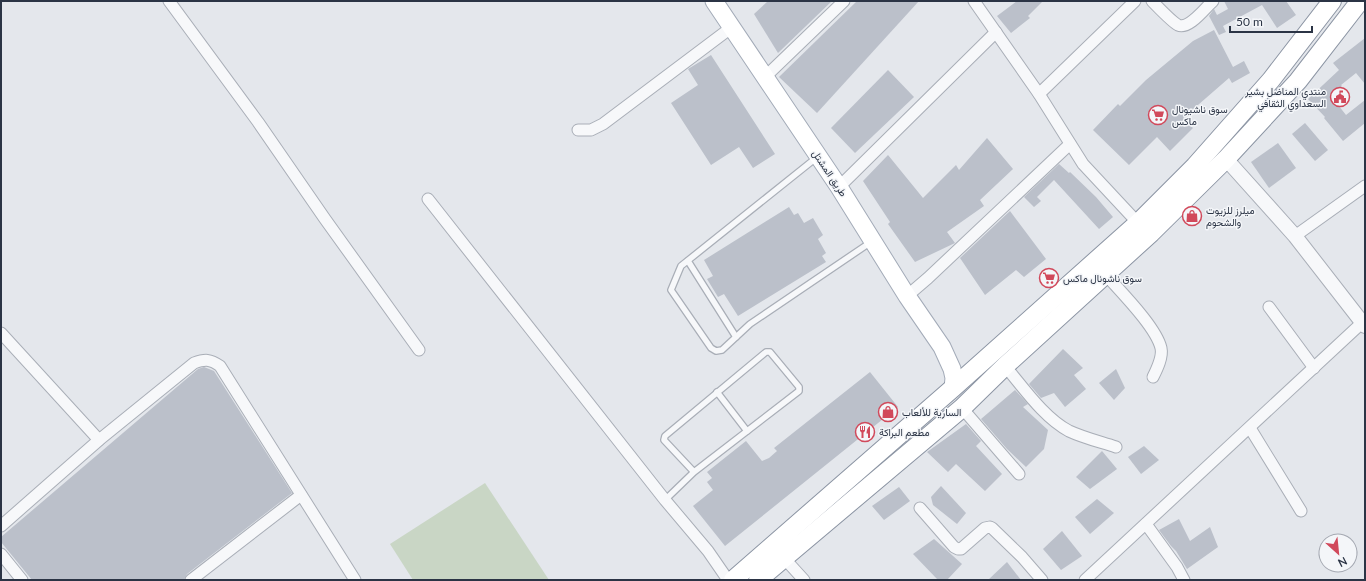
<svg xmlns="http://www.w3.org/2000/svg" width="1366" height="581" font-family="Lato,Vazirmatn,sans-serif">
<rect width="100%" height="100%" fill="#e4e7ec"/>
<path fill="#c9d6c5" d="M485,483L549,580H413L390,544Z"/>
<g fill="#bbc0ca">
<path d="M768,1H832L778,53L754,14Z"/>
<path d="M857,1H919L817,113L779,77Z"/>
<path d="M1017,1H1043L1028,16L1030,18L1011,33L997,16Z"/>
<path d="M1224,1H1286L1296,15L1277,28L1262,5L1223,26L1226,32L1219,35L1209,16L1214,9L1217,15L1228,9Z"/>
<path d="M1214,30L1233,67L1244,61L1250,73L1232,83L1229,78L1183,118L1193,128L1170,151L1157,137L1129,165L1093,130L1118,104L1120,106L1146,80L1193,41Z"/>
<path d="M1365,38V84L1356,73L1341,85L1342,86L1331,96L1346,115L1365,100V123L1343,141L1324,118L1325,117L1308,99L1339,70L1333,63Z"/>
<path d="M711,55L775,154L753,168L739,147L711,165L671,103L698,85L688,69Z"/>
<path d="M888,70L914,97L855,153L831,128Z"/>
<path d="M1305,123L1328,150L1315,161L1292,134Z"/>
<path d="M987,138L1013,169L980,200L984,206L947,232L955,243L915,262L888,224L890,222L863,181L888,155L923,198L956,165L959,170Z"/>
<path d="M1278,143L1296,168L1269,188L1251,162Z"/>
<path d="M1059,164L1069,173L1070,172L1096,197L1113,217L1099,229L1054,180L1037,197L1041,201L1034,207L1024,197Z"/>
<path d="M789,207L794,215L798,213L804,223L813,218L823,235L818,239L826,253L822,256L826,262L738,316L724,294L718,297L707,279L713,276L704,260Z"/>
<path d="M1010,211L1046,259L1024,277L1016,270L985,295L960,258Z"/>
<path d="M1063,349L1083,368L1074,375L1086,389L1065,407L1054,393L1041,398L1029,384Z"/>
<path d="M204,367L214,371L292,493L187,574L184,580H32L1,542V537L198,369Z"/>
<path d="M1116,369L1125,388L1114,400L1099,383Z"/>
<path d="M870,372L898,407L725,546L693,506L713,490L707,482L712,478L707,472L746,441L762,461L769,458L777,451L774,448Z"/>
<path d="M1015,390L1028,404L1023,407L1048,430L1044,449L1026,467L1007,449L981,419Z"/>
<path d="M966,424L981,441L976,446L1002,474L985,491L956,464L948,472L927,452Z"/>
<path d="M1144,446L1159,460L1141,474L1128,457Z"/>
<path d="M1102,451L1117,469L1090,489L1076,477Z"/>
<path d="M941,486L966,513L957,524L933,505L931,497Z"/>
<path d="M899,487L910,501L884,520L872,506Z"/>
<path d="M1097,499L1114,513L1090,534L1075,517Z"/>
<path d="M1179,519L1190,541L1210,527L1218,547L1187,569L1176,551L1171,546L1159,530Z"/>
<path d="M1062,531L1082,556L1061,570L1043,549Z"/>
<path d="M934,539L962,564L947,580H938L913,554Z"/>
<path d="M1007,562L1021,580H988Z"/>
</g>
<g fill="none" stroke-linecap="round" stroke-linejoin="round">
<g stroke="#a9aeb7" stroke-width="8">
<g id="service">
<path d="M816,158L681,266L671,290L711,348L716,351L722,350L750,324L871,242"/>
<path d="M688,261L736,337"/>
<path d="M717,392L747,431"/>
<path d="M665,500L694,472L799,391V387L770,352H766L665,436L664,440L694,472"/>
</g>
</g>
<g stroke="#a9aeb7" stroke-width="13">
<g id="minor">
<path d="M169,1L258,122L325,219L419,350"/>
<path d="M974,1L1039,94L1083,164L1138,223"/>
<path d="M1152,1C1157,6 1172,22 1178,25C1189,30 1205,8 1213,1"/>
<path d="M765,77L844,1"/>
<path d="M1039,94L1135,1"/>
<path d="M578,130H591L603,124L732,27"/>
<path d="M839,187L996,32"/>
<path d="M428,199L665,500L708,551L728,580"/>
<path d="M1295,236L1365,186"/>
<path d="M1106,275C1121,292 1156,327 1161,348C1163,357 1157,369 1153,377"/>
<path d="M907,296L928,278L1070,144"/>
<path d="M1269,307L1314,368"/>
<path d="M1,333L99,440"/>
<path d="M1005,366C1023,387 1044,418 1069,431C1084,438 1101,442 1116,447"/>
<path d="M962,408L1019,474"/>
<path d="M1250,428L1301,511"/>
<path d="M920,508L954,547L958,549H961L985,528L990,527L992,528L1022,557L1042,580"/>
<path d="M1146,524L1177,567L1184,580"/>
<path d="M1,526L99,440L194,363C205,359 210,359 220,366L355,580"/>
<path d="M1,554L22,580"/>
<path d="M784,558L804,580"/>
<path d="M191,580L301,495"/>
<path d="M1085,580L1365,320"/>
</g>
</g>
<g stroke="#a9aeb7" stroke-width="16">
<path id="tertiary" d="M1226,159L1295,236L1365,326"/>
</g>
<g stroke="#a3abb8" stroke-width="19">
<path id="primary" d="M714,1L839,187L907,296L942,347L952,369L954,378L953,388"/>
</g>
<g stroke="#8b94a3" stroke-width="20">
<g id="trunk">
<path d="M733,580L953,388L1138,223L1195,166L1271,80L1332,1"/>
<path d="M758,580L962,408L1005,366L1151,233L1226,159L1298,81L1360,1"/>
</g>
</g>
<use href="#service" stroke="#f7f8fa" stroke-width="5.5"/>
<use href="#minor" stroke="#f7f8fa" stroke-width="11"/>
<use href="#tertiary" stroke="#f7f8fa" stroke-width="14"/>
<use href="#primary" stroke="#fff" stroke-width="17"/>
<use href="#trunk" stroke="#fff" stroke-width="18"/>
</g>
<defs>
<g id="civic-ring" transform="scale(1)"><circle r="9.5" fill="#f4f6f9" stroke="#d1495b" stroke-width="1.5"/><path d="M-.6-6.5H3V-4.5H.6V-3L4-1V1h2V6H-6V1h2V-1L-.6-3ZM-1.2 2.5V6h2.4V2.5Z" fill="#d1495b"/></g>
<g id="supermarket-ring" transform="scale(1)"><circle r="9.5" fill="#f4f6f9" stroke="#d1495b" stroke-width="1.5"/><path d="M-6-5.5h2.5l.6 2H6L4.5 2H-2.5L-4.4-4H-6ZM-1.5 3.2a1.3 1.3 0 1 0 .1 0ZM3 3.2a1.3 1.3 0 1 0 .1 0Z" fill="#d1495b"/></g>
<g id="shop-ring" transform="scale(1)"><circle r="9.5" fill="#f4f6f9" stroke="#d1495b" stroke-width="1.5"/><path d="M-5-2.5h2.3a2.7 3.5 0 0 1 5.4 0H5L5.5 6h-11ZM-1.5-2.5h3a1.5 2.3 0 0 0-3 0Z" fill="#d1495b"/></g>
<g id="restaurant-ring" transform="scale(1)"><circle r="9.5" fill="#f4f6f9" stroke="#d1495b" stroke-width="1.5"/><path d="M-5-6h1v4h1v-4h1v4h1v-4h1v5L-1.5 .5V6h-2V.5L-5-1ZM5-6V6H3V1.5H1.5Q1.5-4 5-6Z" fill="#d1495b"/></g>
</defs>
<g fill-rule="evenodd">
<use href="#civic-ring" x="1340" y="97"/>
<use href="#supermarket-ring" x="1158" y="115"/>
<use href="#shop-ring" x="1192" y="216"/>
<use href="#supermarket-ring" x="1049" y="278"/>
<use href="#shop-ring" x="888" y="412"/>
<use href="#restaurant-ring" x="865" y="432"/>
</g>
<g text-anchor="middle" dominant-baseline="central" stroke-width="3" stroke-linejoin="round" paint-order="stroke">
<g font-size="10" fill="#2b3445" stroke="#f4f6f9" text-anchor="start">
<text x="1326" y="91" text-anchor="end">منتدي المناضل بشير<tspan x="1326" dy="12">السعداوي الثقافي</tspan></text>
<text x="1172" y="109">سوق ناشيونال<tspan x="1172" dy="12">ماكس</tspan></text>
<text x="1206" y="210">ميلرز للزيوت<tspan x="1206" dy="12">والشحوم</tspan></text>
<text x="1063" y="278">سوق ناشونال ماكس</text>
<text x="902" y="412">السارية للألعاب</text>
<text x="879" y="432">مطعم البراكة</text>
</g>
<g font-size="10" fill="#2b3445" stroke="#f4f6f9">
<text transform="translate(830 173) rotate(56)">طريق المشتل</text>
</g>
</g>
<rect width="1366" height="581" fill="none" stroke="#2b3445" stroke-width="4"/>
<g transform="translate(1338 553) rotate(153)"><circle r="19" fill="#f4f6f9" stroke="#a4a8b1"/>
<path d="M0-3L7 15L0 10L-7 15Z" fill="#d1495b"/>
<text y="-6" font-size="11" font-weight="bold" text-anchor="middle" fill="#2b3445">N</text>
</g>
<path d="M1230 26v6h82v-6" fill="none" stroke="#2b3445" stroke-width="2"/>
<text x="1236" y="26" font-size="12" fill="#2b3445" stroke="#f4f6f9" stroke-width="3" paint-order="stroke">50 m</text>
</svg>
